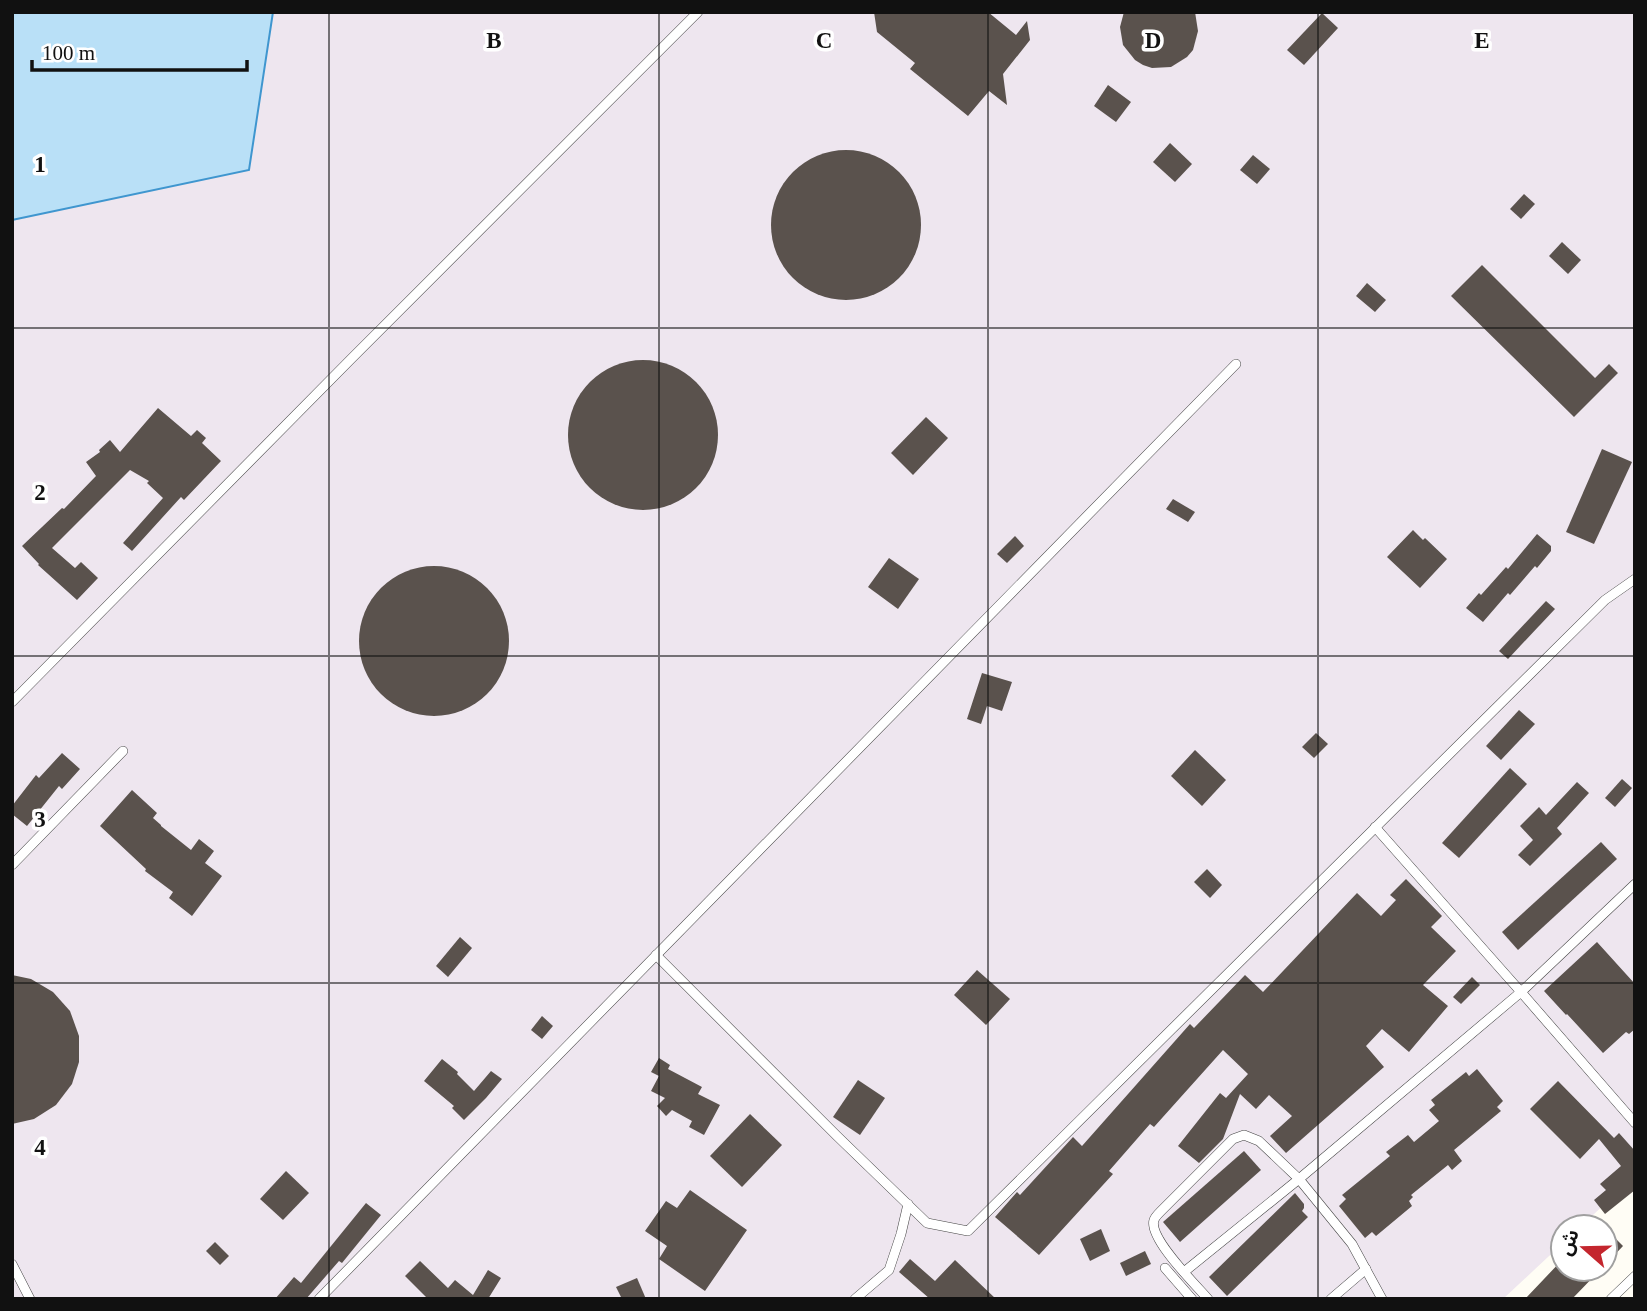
<svg xmlns="http://www.w3.org/2000/svg" width="1647" height="1311" font-family="'Times New Roman','Noto Sans Arabic',serif">
<rect width="100%" height="100%" fill="#fffdf5"/>
<path fill="#eee6ef" d="M273,12H1635V1176L1580,1227H1563V1243L1503,1299H12V220L249,170Z"/>
<path fill="#b9e0f7" stroke="#3f96cf" stroke-width="2" d="M12,12H273L249,170L12,220Z"/>
<g fill="#5a524d">
<path d="M874,12H988L1016,35L1027,21L1030,40L1003,74L1007,105L989,91L968,116L910,69L915,63L877,32Z"/>
<path d="M1124,12H1195L1198,31L1193,50L1187,57L1171,67L1152,68L1143,65L1135,60L1123,45L1120,27Z"/>
<path d="M1322,13L1338,28L1304,65L1287,50Z"/>
<path d="M1108,85L1131,102L1116,122L1094,106Z"/>
<path d="M1170,143L1192,164L1175,182L1153,162Z"/>
<circle cx="846" cy="225" r="75"/>
<path d="M1253,155L1270,169L1257,184L1240,170Z"/>
<path d="M1524,194L1535,204L1521,219L1510,209Z"/>
<path d="M1562,242L1581,260L1568,274L1549,256Z"/>
<path d="M1482,265L1595,378L1609,364L1618,373L1574,417L1451,296Z"/>
<path d="M1367,283L1386,300L1375,312L1356,296Z"/>
<circle cx="643" cy="435" r="75"/>
<path d="M158,408L191,436L197,430L206,438L202,443L221,461L184,500L181,497L132,551L123,543L163,498L147,483L149,481L130,470L52,548L75,568L81,562L98,578L77,600L38,565L39,564L22,546L62,508L64,509L96,476L86,462L100,452L99,450L110,440L120,452Z"/>
<path d="M926,417L948,438L913,475L891,453Z"/>
<path d="M1602,449L1632,462L1594,544L1566,532Z"/>
<path d="M1173,499L1195,512L1188,522L1166,509Z"/>
<path d="M1413,530L1423,540L1425,538L1447,559L1420,588L1387,557Z"/>
<path d="M1537,534L1551,546V551L1537,568L1535,566L1510,595L1508,593L1483,622L1466,608L1479,593L1481,595L1506,567L1508,569Z"/>
<path d="M1015,536L1024,546L1007,563L997,554Z"/>
<path d="M889,558L919,579L898,609L868,587Z"/>
<circle cx="434" cy="641" r="75"/>
<path d="M1546,601L1555,609L1508,659L1499,651Z"/>
<path d="M982,673L1012,682L1002,711L987,706L981,724L967,719Z"/>
<path d="M1519,710L1535,724L1501,760L1486,746Z"/>
<path d="M1316,733L1328,744L1314,758L1302,747Z"/>
<path d="M1195,750L1226,780L1202,806L1171,776Z"/>
<path d="M62,753L80,769L62,789L59,786L27,826L12,814V806L36,775L39,778Z"/>
<path d="M1510,768L1527,784L1459,858L1442,843Z"/>
<path d="M1622,779L1632,788L1615,807L1605,798Z"/>
<path d="M1577,782L1589,793L1557,828L1562,834L1530,866L1518,855L1533,840L1520,826L1539,807L1546,815Z"/>
<path d="M132,790L157,813L153,818L161,825V826L191,850L199,839L214,851L205,863L222,876L192,916L169,898L173,892L145,871L146,869L100,826Z"/>
<path d="M1601,842L1617,859L1518,950L1502,932Z"/>
<path d="M1207,869L1222,885L1210,898L1194,882Z"/>
<path d="M1406,879L1442,916L1431,927L1456,951L1423,985L1448,1006L1409,1052L1382,1029L1366,1046L1384,1067L1286,1153L1270,1136L1292,1116L1269,1095L1256,1109L1240,1094L1223,1139L1199,1163L1178,1146L1220,1093L1226,1098L1248,1074L1223,1050L1154,1127L1150,1124L1109,1171L1113,1174L1039,1255L995,1217L1017,1192L1020,1195L1073,1137L1082,1146L1190,1024L1194,1028L1245,975L1263,992L1357,893L1381,916L1396,900L1390,895Z"/>
<path d="M460,937L472,948L448,977L436,966Z"/>
<path d="M1597,942L1635,984V1029L1629,1034L1626,1032L1603,1053L1567,1014L1566,1015L1544,991Z"/>
<path d="M977,970L1010,999L986,1025L954,995Z"/>
<path d="M12,975L31,979L53,992L70,1011L79,1036V1062L72,1084L56,1105L34,1119L12,1124Z"/>
<path d="M1472,977L1480,985L1461,1004L1453,997Z"/>
<path d="M542,1016L553,1026L542,1039L531,1030Z"/>
<path d="M659,1058L670,1065L668,1069L702,1087L698,1094L720,1105L704,1135L689,1127L692,1121L672,1110L666,1116L657,1106L665,1098L651,1091L659,1076L651,1072Z"/>
<path d="M442,1059L458,1072L457,1074L474,1091L491,1071L502,1079L486,1098L464,1120L452,1108L454,1106L424,1081Z"/>
<path d="M1477,1069L1503,1101L1497,1107L1501,1111L1454,1150L1462,1161L1452,1170L1448,1165L1411,1195L1413,1197L1409,1201L1412,1206L1376,1236L1372,1232L1365,1238L1339,1206L1346,1199L1342,1195L1390,1156L1386,1152L1408,1135L1414,1142L1439,1121L1429,1110L1435,1105L1431,1100L1466,1072L1469,1076Z"/>
<path d="M858,1080L885,1098L860,1135L833,1117Z"/>
<path d="M1558,1081L1614,1138L1619,1133L1635,1151V1190L1605,1214L1594,1200L1606,1190L1600,1184L1621,1166L1599,1139L1580,1159L1530,1109Z"/>
<path d="M750,1114L782,1145L742,1187L710,1156Z"/>
<path d="M1244,1151L1261,1170L1180,1242L1163,1222Z"/>
<path d="M286,1171L309,1193L283,1220L260,1199Z"/>
<path d="M690,1190L747,1230L705,1291L659,1259L667,1246L645,1231L666,1201L677,1208Z"/>
<path d="M1295,1193L1304,1204V1208L1302,1211L1308,1217L1227,1296L1209,1277Z"/>
<path d="M366,1203L381,1215L342,1263L339,1261L306,1299H275L294,1277L301,1283Z"/>
<path d="M1605,1228L1623,1246L1605,1265Z"/>
<path d="M1101,1229L1110,1251L1090,1261L1080,1239Z"/>
<path d="M215,1242L229,1256L220,1265L206,1251Z"/>
<path d="M1145,1251L1151,1264L1126,1276L1120,1263Z"/>
<path d="M910,1259L935,1281L955,1260L996,1299H930L899,1272Z"/>
<path d="M1563,1259V1269H1601L1572,1299H1525Z"/>
<path d="M420,1261L448,1288L455,1280L473,1295L488,1270L501,1278L488,1299H428L405,1276Z"/>
<path d="M637,1278L646,1299H622L616,1287Z"/>
</g>
<g fill="none" stroke-linecap="round" stroke-linejoin="round">
<g stroke="#444" stroke-width="10">
<g id="service">
<path d="M12,702L351,359L698,12"/>
<path d="M1375,827L1521,992L1635,884"/>
<path d="M12,865L123,751"/>
<path d="M656,955L837,1136L927,1223L968,1231L1605,600L1635,579"/>
<path d="M12,1264L30,1299"/>
<path d="M1165,1268L1192,1299"/>
<path d="M1184,1272L1299,1179L1521,992L1635,1123"/>
<path d="M319,1299L1236,364"/>
<path d="M855,1299L889,1270L901,1234L908,1204"/>
<path d="M1208,1299C1196,1285 1148,1238 1154,1220C1155,1217 1158,1214 1161,1211L1233,1139L1244,1135L1259,1141L1299,1179L1352,1244L1382,1299"/>
<path d="M1331,1299L1366,1269"/>
<path d="M1611,1299L1635,1276"/>
</g>
</g>
<use href="#service" stroke="#fff" stroke-width="9"/>
</g>
<path fill="none" stroke="#111" stroke-width="2" stroke-opacity="0.55" d="M329,12V1299M659,12V1299M988,12V1299M1318,12V1299M12,328H1635M12,656H1635M12,983H1635"/>
<g font-size="23" text-anchor="middle" font-weight="bold" fill="#111" stroke="#fff" stroke-width="7" stroke-linejoin="round" paint-order="stroke">
<text x="494" y="48">B</text>
<text x="824" y="48">C</text>
<text x="1153" y="48">D</text>
<text x="1482" y="48">E</text>
<text x="40" y="172">1</text>
<text x="40" y="500">2</text>
<text x="40" y="827">3</text>
<text x="40" y="1155">4</text>
</g>
<rect width="1647" height="1311" fill="none" stroke="#111111" stroke-width="28"/>
<g transform="translate(1584 1248) rotate(290)"><circle r="33" fill="#ffffff" stroke="#a0a0a0" stroke-width="2"/>
<path d="M0-5L12 26L0 18L-12 26Z" fill="#c4262e"/>
<text y="-10" font-size="19" font-weight="bold" text-anchor="middle" fill="#111111">ش</text>
</g>
<path d="M32 60v10h215v-10" fill="none" stroke="#111111" stroke-width="3.5"/>
<text x="42" y="60" font-size="21" fill="#111111" stroke="#ffffff" stroke-width="5" paint-order="stroke">100 m</text>
</svg>
